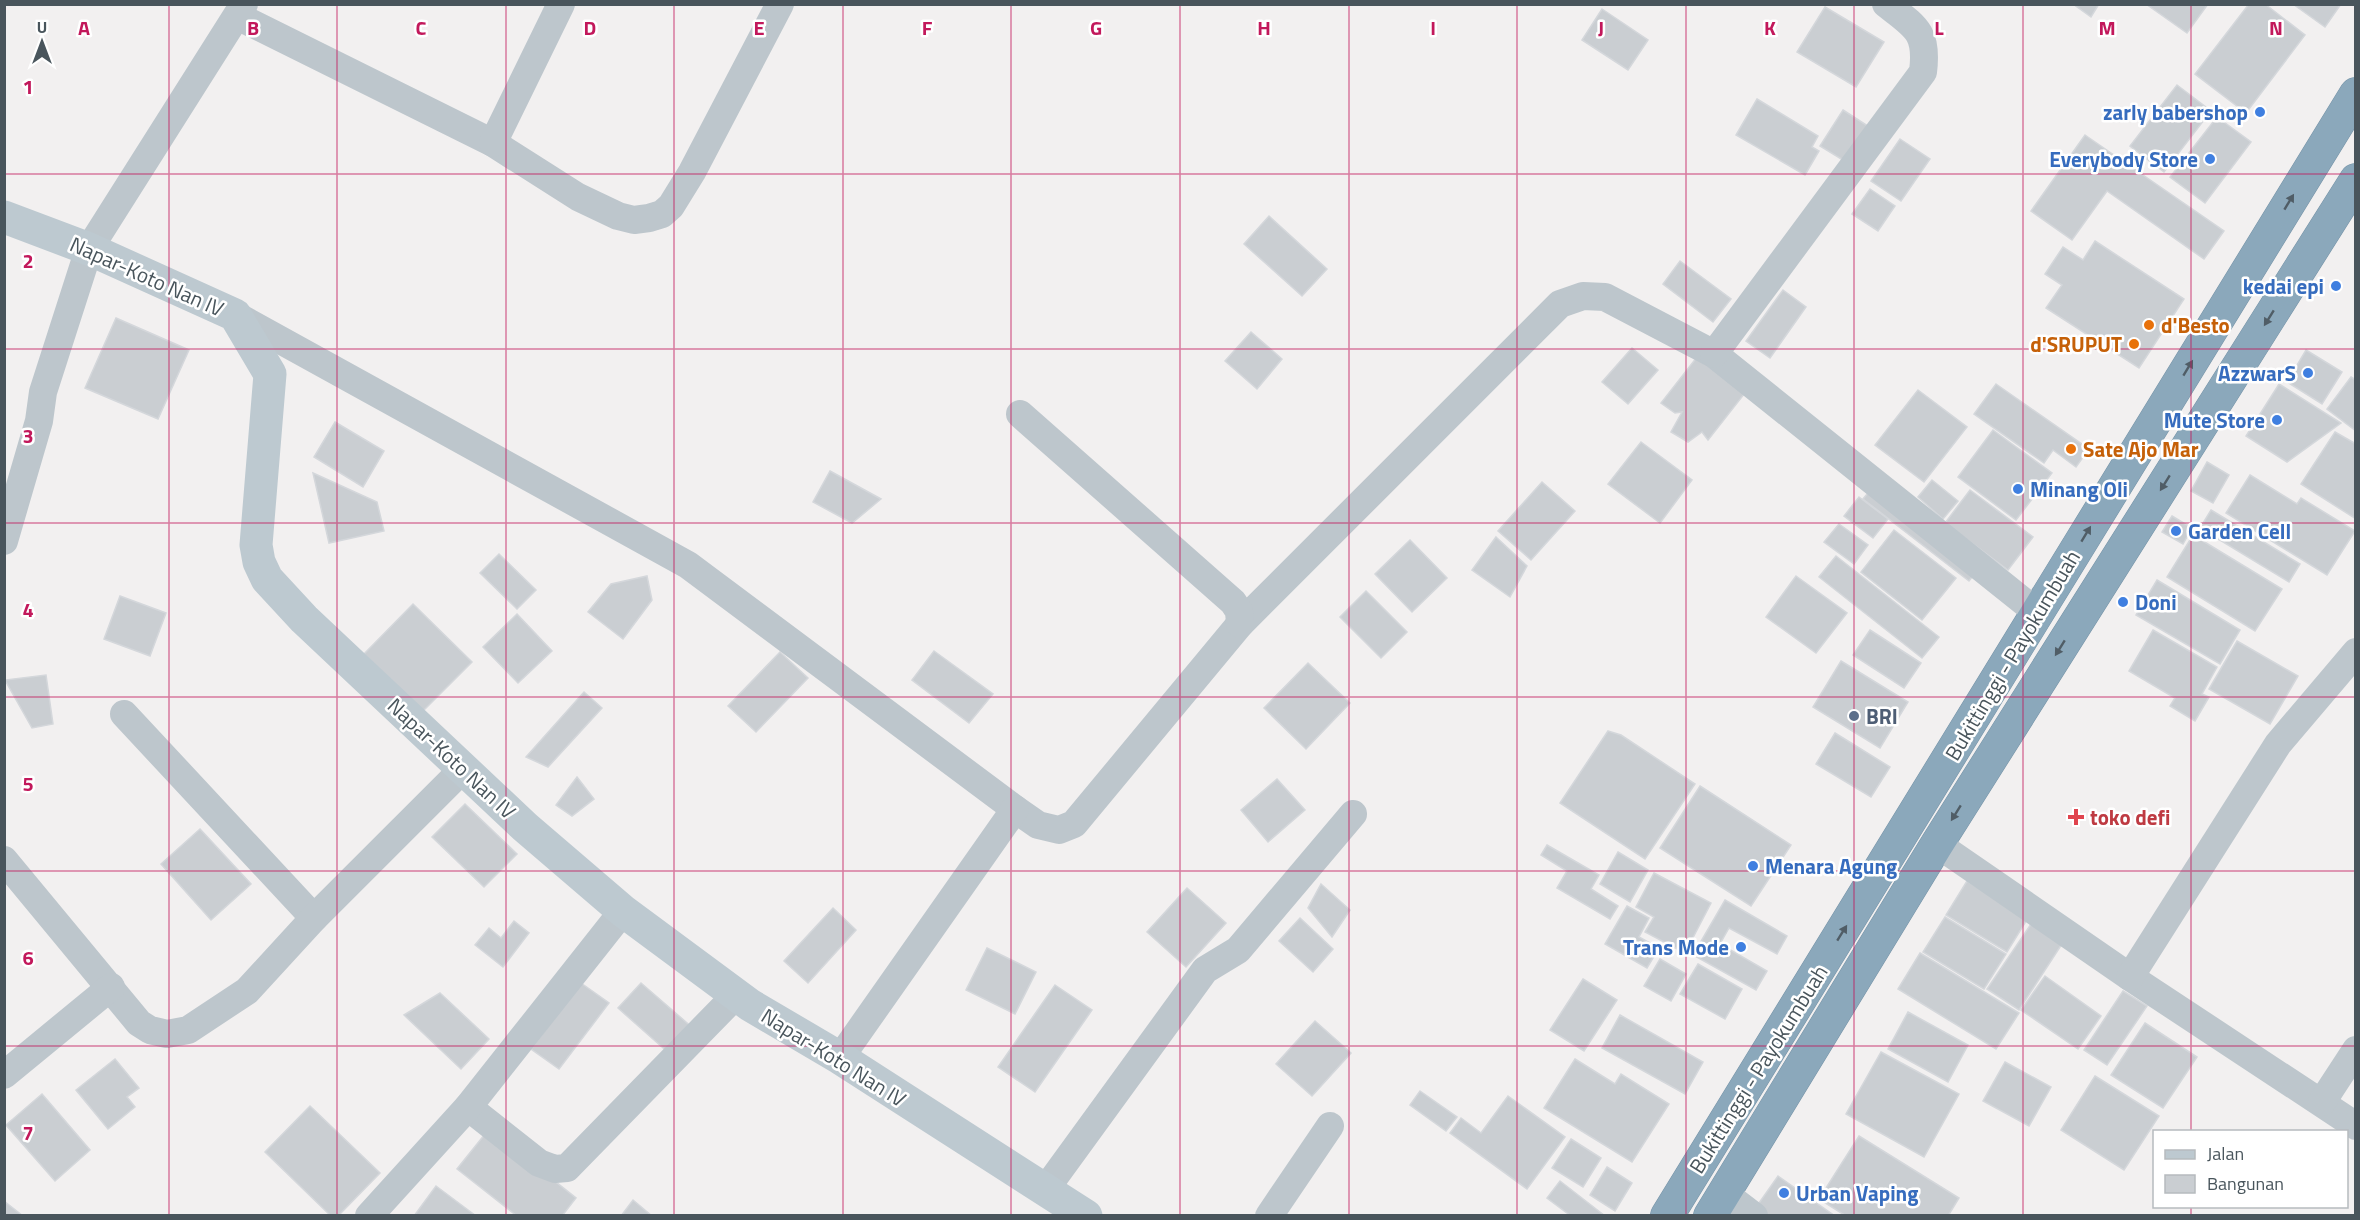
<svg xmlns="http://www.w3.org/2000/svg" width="2360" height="1220" font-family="'Titillium Web',sans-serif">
<rect width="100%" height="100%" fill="#f2f0f0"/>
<g fill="#caced2" stroke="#d4d7db" stroke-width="1.5">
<path d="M2073,4H2099L2091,17Z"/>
<path d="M2146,4H2208L2187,33Z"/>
<path d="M2249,4H2265L2305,35L2246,113L2195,74Z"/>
<path d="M2293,4H2341L2325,27Z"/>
<path d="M1825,7L1884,42L1856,87L1797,52Z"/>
<path d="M1602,9L1648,40L1628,70L1582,40Z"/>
<path d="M2177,85L2211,111L2164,172L2130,146Z"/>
<path d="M1757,99L1818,136L1812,147L1819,151L1805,175L1736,135Z"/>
<path d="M1843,110L1874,130L1851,165L1820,146Z"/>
<path d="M2217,117L2251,142L2205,203L2170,177Z"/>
<path d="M2085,135L2224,231L2204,259L2107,191L2072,240L2031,211Z"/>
<path d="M1900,139L1930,159L1901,201L1871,181Z"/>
<path d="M1870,189L1895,206L1878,231L1852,214Z"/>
<path d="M1269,216L1327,269L1302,296L1244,244Z"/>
<path d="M2095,241L2184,299L2139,368L2046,308L2062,285L2045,274L2063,247L2083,260Z"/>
<path d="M1680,261L1731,299L1713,322L1663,284Z"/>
<path d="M1783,290L1806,307L1770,358L1746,341Z"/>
<path d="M116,318L189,350L158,419L85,388Z"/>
<path d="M1251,332L1282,359L1257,389L1225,361Z"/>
<path d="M1632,348L1658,370L1628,404L1602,382Z"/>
<path d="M2306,350L2342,372L2322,404L2287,382Z"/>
<path d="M1697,357L1745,393L1708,440L1702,432L1688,442L1671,432L1682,412L1675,413L1661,403Z"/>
<path d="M2351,377L2356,380V431L2327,409Z"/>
<path d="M1996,384L2089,449L2076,467L2053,450L2044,463L1974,414Z"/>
<path d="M2279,384L2341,423L2287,462L2246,436Z"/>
<path d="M1918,390L1967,427L1924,482L1875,445Z"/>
<path d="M335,422L384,451L363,487L314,457Z"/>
<path d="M1993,430L2052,473L2016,520L1958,477Z"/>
<path d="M2335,432L2356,444V519L2301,484Z"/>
<path d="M1641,442L1692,480L1660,523L1608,484Z"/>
<path d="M2207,462L2229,475L2213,503L2191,491Z"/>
<path d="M830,471L881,499L852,523L813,502Z"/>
<path d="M313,473L377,502L384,531L329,543Z"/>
<path d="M2250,475L2297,504L2301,498L2355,531L2327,575L2226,513Z"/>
<path d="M1932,480L1958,501L1943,519L1918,497Z"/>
<path d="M1542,482L1575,511L1531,560L1498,531Z"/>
<path d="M1970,490L2033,537L2008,570L1945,523Z"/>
<path d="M1868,493L1979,568L1969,581L1863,499Z"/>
<path d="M1859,497L1888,519L1873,538L1844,516Z"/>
<path d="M2211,510L2300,564L2289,582L2200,528Z"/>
<path d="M2172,516L2192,528L2183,544L2162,532Z"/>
<path d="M1839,524L1868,545L1854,564L1824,542Z"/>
<path d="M1894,530L1956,578L1922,620L1861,572Z"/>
<path d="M2193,535L2282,589L2255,631L2167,577Z"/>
<path d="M1496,537L1527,566L1510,597L1472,570Z"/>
<path d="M1410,540L1447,578L1412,612L1375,574Z"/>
<path d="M499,554L536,590L517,609L480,573Z"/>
<path d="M1836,556L1939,637L1922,658L1819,577Z"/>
<path d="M647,576L652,600L623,639L588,612L611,584Z"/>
<path d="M1796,576L1847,613L1816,653L1766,617Z"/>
<path d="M2157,580L2240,630L2220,664L2136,615Z"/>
<path d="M1366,591L1407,632L1381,658L1340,617Z"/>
<path d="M120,596L166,613L150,656L104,639Z"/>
<path d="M413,604L472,662L423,711L364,654Z"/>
<path d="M517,614L552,651L518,683L483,647Z"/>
<path d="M1870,630L1921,663L1904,688L1853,655Z"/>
<path d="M2153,630L2217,667L2202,694L2209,697L2195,721L2170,706L2175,698L2129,671Z"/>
<path d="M2237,641L2298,676L2270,724L2209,689Z"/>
<path d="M934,651L993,694L969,723L912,680Z"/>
<path d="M780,652L808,678L756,732L728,706Z"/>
<path d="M1841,661L1908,702L1880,748L1813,707Z"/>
<path d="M1308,663L1350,703L1306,749L1264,708Z"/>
<path d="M46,675L53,724L32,728L5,680Z"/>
<path d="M584,692L602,708L548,767L526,757Z"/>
<path d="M1608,731L1621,735L1695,784L1645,859L1560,803Z"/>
<path d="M1835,733L1890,767L1871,797L1816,764Z"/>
<path d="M577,777L594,799L572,816L556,805Z"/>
<path d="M1277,779L1305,810L1268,842L1241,810Z"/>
<path d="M1700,786L1791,845L1751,906L1660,848Z"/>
<path d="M465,804L517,854L484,887L432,837Z"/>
<path d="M200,829L251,884L211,920L161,864Z"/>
<path d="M1547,845L1599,875L1591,889L1618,906L1610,919L1557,888L1567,871L1541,855Z"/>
<path d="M1618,852L1648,870L1630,902L1600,884Z"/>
<path d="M1654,873L1711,903L1685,953L1645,932L1654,917L1636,907Z"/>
<path d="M1967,881L2028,918L2007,952L1946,915Z"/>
<path d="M1321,884L1350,910L1332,937L1308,908Z"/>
<path d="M1187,888L1226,923L1186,967L1147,932Z"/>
<path d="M1725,900L1787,936L1777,954L1729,928L1720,944L1767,971L1756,990L1693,955Z"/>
<path d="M1627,906L1649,918L1639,937L1659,948L1647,968L1605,944Z"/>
<path d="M833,908L856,930L808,983L784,961Z"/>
<path d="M1945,917L2006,954L1984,989L1923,952Z"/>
<path d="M1300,918L1333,949L1313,972L1279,941Z"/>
<path d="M514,921L529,933L503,967L475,945L489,928L501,938Z"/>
<path d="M2031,924L2062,944L2019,1010L1987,989Z"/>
<path d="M987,948L1036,972L1015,1014L966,990Z"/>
<path d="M1920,953L2019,1013L1996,1049L1898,989Z"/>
<path d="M1660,959L1686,974L1671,1001L1644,986Z"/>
<path d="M1698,964L1742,989L1725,1019L1680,994Z"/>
<path d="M2045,976L2101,1016L2078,1049L2021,1010Z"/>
<path d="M1583,979L1617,1000L1584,1051L1550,1030Z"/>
<path d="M581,983L609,1003L559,1069L531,1049Z"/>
<path d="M641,983L694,1029L671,1055L618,1008Z"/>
<path d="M1055,985L1092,1010L1035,1092L998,1067Z"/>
<path d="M2123,991L2147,1006L2107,1065L2084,1050Z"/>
<path d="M440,993L489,1039L461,1069L404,1015Z"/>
<path d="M1908,1012L1968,1045L1948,1082L1888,1049Z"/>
<path d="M1620,1015L1703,1062L1685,1094L1602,1048Z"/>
<path d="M1315,1021L1351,1053L1312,1096L1276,1064Z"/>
<path d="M2145,1023L2197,1057L2163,1108L2111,1075Z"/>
<path d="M1881,1052L1959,1094L1924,1157L1846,1114Z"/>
<path d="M115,1059L139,1088L127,1097L135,1107L108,1129L76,1090Z"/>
<path d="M1575,1059L1615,1084L1621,1074L1669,1104L1632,1162L1544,1108Z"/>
<path d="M2005,1062L2051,1087L2029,1126L1983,1101Z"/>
<path d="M2095,1076L2159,1116L2124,1170L2061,1130Z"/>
<path d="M1420,1091L1457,1117L1446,1131L1410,1105Z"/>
<path d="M42,1094L90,1150L55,1181L6,1125Z"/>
<path d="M1508,1096L1565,1137L1527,1189L1450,1133L1461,1118L1481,1133Z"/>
<path d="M310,1106L380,1173L338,1216H331L265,1152Z"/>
<path d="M489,1129L576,1198L562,1216H517L457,1169Z"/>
<path d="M1859,1136L1959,1198L1948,1216H1846L1819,1199Z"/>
<path d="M1571,1139L1601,1158L1583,1187L1552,1168Z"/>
<path d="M1607,1167L1632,1183L1615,1211L1590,1195Z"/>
<path d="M1778,1176L1835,1216H1762L1754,1210Z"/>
<path d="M1560,1181L1605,1216H1571L1547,1198Z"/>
<path d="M436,1186L476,1216H414Z"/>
<path d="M633,1200L652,1216H621Z"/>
<path d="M4,1201L23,1216H4Z"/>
</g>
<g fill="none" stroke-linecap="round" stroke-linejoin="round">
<g stroke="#7693a7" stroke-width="34">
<g id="highway">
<path d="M1667,1216L2356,94"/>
<path d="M1710,1216L1937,844L2356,180"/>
</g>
</g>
<g stroke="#bdc6cc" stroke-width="28">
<path d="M237,16L493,143L578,197L618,216L634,220L649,218L662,214L671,206L692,172L780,4"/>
<path d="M493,143L561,4"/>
<path d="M235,315L688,565L1015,809L1038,825L1059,830L1074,824L1240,624L1560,304L1583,296L1605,297L1714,354L2038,613"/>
<path d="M1714,354L1923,72C1928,32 1916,27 1886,4"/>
<path d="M1020,414L1233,602L1239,611L1240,624"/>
<path d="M4,541L39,421L43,392L89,249L244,4"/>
<path d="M124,714L314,918"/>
<path d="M1937,844L2130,977L2356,1126"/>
<path d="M4,860L139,1023L150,1030L167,1034L188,1030L247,991L314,918L463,769"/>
<path d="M2130,977L2278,744L2356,652"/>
<path d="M840,1058L1015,809"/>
<path d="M4,1075L111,987"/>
<path d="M2322,1102L2356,1050"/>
<path d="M468,1107L539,1163L555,1169L567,1168L736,995"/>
<path d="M1045,1190L1205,970L1238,950L1353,814"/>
<path d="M1724,1193L1754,1216"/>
<path d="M369,1216L468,1107L623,911"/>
<path d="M1269,1216L1330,1126"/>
</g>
<path stroke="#bdc9d0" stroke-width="33" d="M4,217L89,249L235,315L270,374L256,545L259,562L267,579L304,619L525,827L623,911L750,1005L840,1058L1086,1216"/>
<use href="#highway" stroke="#8ba8bb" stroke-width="33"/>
</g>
<defs><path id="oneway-solid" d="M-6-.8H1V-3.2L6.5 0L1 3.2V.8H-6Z" transform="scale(1.5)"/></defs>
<g fill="#505d66">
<use href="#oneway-solid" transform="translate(2289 202) rotate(-59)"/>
<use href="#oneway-solid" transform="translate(2269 318) rotate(122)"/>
<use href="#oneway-solid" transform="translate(2188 368) rotate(-59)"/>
<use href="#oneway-solid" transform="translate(2165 483) rotate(122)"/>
<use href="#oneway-solid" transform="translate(2086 534) rotate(-59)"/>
<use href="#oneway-solid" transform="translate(2060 648) rotate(122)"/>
<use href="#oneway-solid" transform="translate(1956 813) rotate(122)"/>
<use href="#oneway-solid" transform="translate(1842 933) rotate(-58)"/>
</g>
<path fill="none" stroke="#c2185b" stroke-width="1.5" stroke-opacity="0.55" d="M169,4V1216M337,4V1216M506,4V1216M674,4V1216M843,4V1216M1011,4V1216M1180,4V1216M1349,4V1216M1517,4V1216M1686,4V1216M1854,4V1216M2023,4V1216M2191,4V1132M4,174H2356M4,349H2356M4,523H2356M4,697H2356M4,871H2356M4,1046H2356M2191,1206V1216"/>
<g fill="#3f7fe0" stroke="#fff" stroke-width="2">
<circle cx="2260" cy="112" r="6"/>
<circle cx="2210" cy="159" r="6"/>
<circle cx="2336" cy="286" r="6"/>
<circle cx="2308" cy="373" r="6"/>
<circle cx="2277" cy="420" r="6"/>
<circle cx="2018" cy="489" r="6"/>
<circle cx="2176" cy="531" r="6"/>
<circle cx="2123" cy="602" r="6"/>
<circle cx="1753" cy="866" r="6"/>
<circle cx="1741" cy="947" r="6"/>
<circle cx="1784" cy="1193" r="6"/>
</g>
<g fill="#e8710a" stroke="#fff" stroke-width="2">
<circle cx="2149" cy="325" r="6"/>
<circle cx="2134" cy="344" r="6"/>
<circle cx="2071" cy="449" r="6"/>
</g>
<circle fill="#5c6f8a" stroke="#fff" stroke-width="2" cx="1854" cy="716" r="6"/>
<path fill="#e0444e" stroke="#fff" stroke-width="2" d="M2073 808h6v6h6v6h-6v6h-6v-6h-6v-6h6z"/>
<g text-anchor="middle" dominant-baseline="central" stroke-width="5" stroke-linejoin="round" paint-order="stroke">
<g font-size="21" font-weight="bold" fill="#366cbe" stroke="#fff" text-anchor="end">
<text x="2248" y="112">zarly babershop</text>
<text x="2198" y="159">Everybody Store</text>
<text x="2324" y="286">kedai epi</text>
<text x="2296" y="373">AzzwarS</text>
<text x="2265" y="420">Mute Store</text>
<text x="2030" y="489" text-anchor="start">Minang Oli</text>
<text x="2188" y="531" text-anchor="start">Garden Cell</text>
<text x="2135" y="602" text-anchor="start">Doni</text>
<text x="1765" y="866" text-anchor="start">Menara Agung</text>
<text x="1729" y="947">Trans Mode</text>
<text x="1796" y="1193" text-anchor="start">Urban Vaping</text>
</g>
<g font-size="21" fill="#49555c" stroke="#fff">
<text transform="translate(147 276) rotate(24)">Napar-Koto Nan IV</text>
<text transform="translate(2012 655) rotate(-59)">Bukittinggi - Payokumbuah</text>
<text transform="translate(452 758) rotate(43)">Napar-Koto Nan IV</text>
<text transform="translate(834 1057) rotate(32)">Napar-Koto Nan IV</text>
<text transform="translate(1758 1069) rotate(-58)">Bukittinggi - Payokumbuah</text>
</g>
<g font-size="21" font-weight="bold" fill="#c56008" stroke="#fff" text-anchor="start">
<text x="2161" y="325">d'Besto</text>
<text x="2122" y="344" text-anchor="end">d'SRUPUT</text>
<text x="2083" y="449">Sate Ajo Mar</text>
</g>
<g font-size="21" font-weight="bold" fill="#4e5e75" stroke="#fff" text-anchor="start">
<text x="1866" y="716">BRI</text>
</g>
<g font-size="21" font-weight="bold" fill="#be3a42" stroke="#fff" text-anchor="start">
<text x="2090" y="817">toko defi</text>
</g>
</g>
<g font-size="20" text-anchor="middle" font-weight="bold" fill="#c2185b" stroke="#fff" stroke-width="5" stroke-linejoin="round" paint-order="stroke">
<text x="84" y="35">A</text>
<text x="253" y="35">B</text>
<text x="421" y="35">C</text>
<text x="590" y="35">D</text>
<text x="759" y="35">E</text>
<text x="927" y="35">F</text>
<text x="1096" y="35">G</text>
<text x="1264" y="35">H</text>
<text x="1433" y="35">I</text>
<text x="1601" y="35">J</text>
<text x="1770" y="35">K</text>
<text x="1939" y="35">L</text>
<text x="2107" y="35">M</text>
<text x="2276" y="35">N</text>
<text x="28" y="94">1</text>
<text x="28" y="268">2</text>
<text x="28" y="443">3</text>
<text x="28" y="617">4</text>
<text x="28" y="791">5</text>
<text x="28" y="965">6</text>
<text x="28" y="1140">7</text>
</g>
<rect width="2360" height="1220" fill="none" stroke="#49555c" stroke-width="12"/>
<rect x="2153" y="1130" width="195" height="78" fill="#ffffff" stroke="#b6bbbe" stroke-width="1.5"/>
<rect x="2165" y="1150" width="30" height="9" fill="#bdc9d0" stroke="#b6bbbe" stroke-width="1.5"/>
<text x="2207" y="1160" font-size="18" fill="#49555c">Jalan</text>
<rect x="2165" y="1175" width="30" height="18" fill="#caced2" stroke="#b6bbbe" stroke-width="1.5"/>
<text x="2207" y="1190" font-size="18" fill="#49555c">Bangunan</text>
<g transform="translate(42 42)" stroke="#ffffff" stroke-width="4.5" paint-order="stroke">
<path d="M0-4.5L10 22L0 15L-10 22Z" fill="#49555c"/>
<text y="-9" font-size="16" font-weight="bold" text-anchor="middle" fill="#49555c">U</text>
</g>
</svg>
